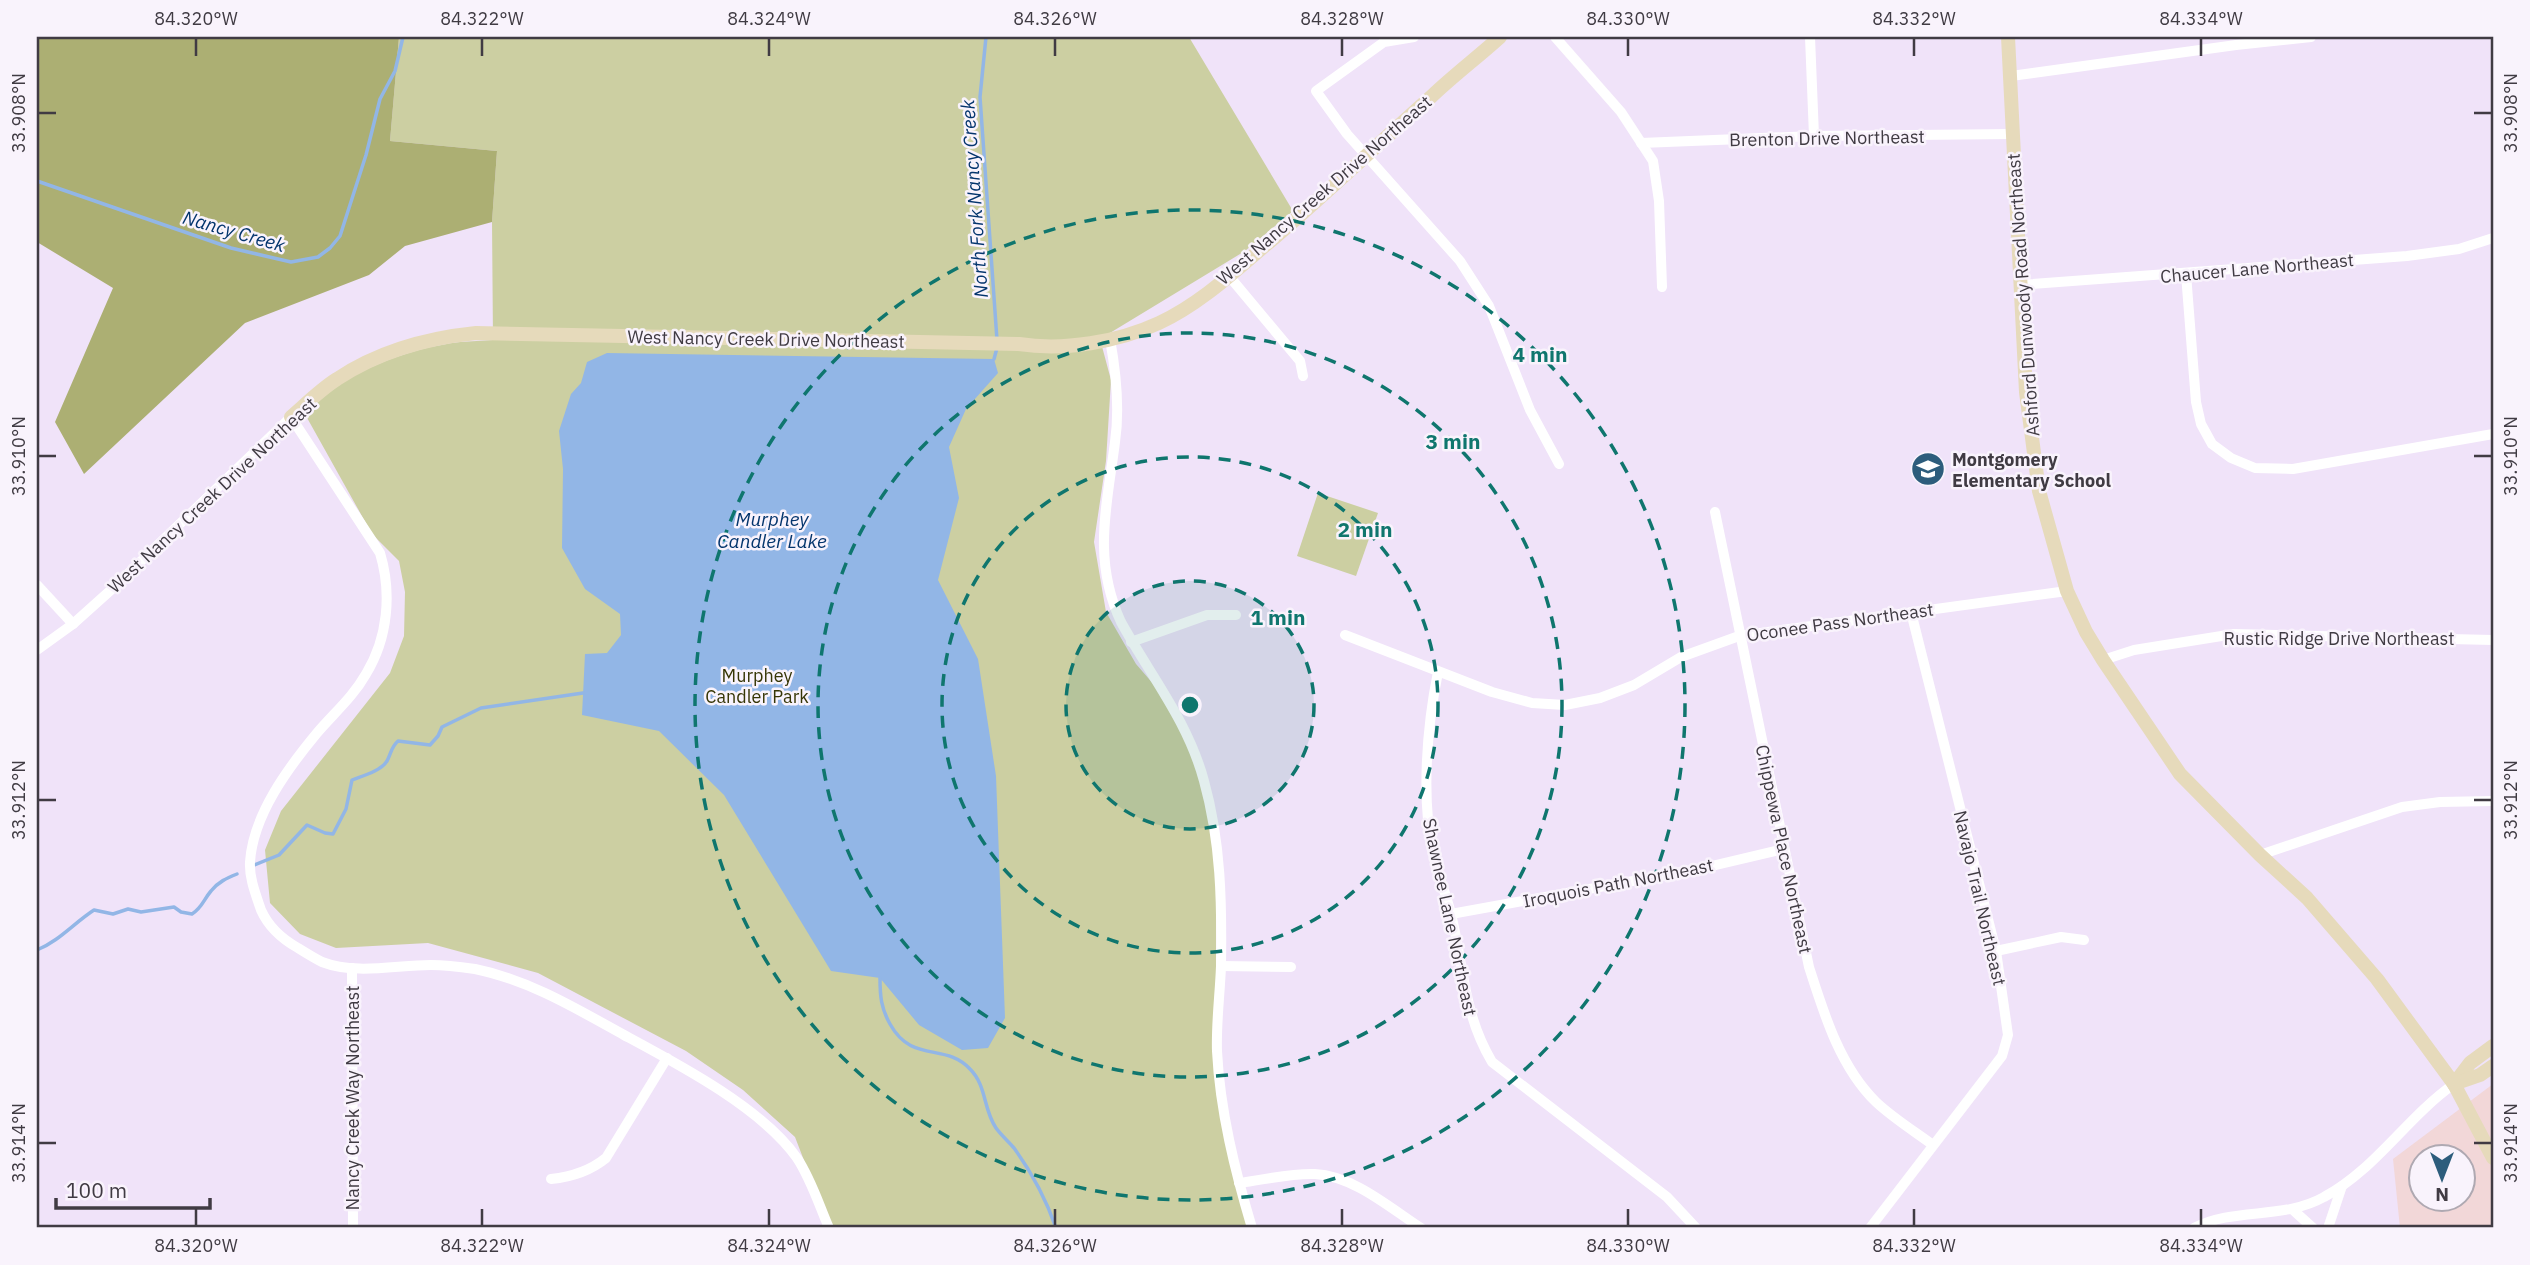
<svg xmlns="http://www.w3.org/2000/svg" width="2530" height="1265" font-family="'IBM Plex Sans',sans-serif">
<rect width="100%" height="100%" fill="#f0e3f9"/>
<path fill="#f2d7d8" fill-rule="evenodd" d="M2493,1084V1228H2400L2393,1159ZM2422,1156H2464V1198H2422Z"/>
<g fill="#cccfa2">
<path d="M399,37H1189L1293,211L1245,251L1100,339L1111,380L1106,461L1094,542L1106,612L1136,664L1181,716L1211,809L1216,867V1012L1228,1122L1248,1228H830L795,1137L743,1090L686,1051L538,973L428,943L336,948L300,934L270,903L265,850L281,811L390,673L404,636L405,592L399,561L372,534L306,416C337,373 409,348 460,342C471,341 482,341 493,340L492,222L497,151L390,141Z"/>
<path d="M1318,493L1378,513L1356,576L1297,556Z"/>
</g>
<path fill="#acaf73" d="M37,37H399L390,141L497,151L492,222L405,246L369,275L245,323L84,474L55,422L113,288L37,242Z"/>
<path fill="#92b6e6" d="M607,353L994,359L998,373L966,409L949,447L959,498L938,580L978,659L996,776L1005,1018L988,1048L962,1050L919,1025L880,978L831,971L724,795L659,731L582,715L585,654L607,653L621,635L620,614L585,589L562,548L563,469L559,431L571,394L581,383L587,362Z"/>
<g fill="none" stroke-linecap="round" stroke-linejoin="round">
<g stroke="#92b6e6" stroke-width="3.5">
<path d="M986,37L980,97L997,340"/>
<path d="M37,181L231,248L291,262L318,257L330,248L340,236L366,155L380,99L395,71L403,37"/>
<path d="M994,359L997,348"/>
<path d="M252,866L279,855L307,825L325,833L333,834L346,809L352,780C362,776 381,771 387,761C391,754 391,747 398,741L430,745L438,736L442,727L481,708L583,693"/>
<path d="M37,950C59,941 74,923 94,910L113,914L128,909L141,912L174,907L181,912L192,914C202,908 204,899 211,891C218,882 227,878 237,874"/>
<path d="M880,978C880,996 881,1008 890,1024C912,1064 945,1042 970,1069C987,1086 983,1109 996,1128C1001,1135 1008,1141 1014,1148C1032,1173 1046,1199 1056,1228"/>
</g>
<g stroke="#fff" stroke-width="10">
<path d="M1414,37L1384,42L1316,91L1347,134L1460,261L1489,306L1530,410L1559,464"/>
<path d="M1555,37L1621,112L1653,161L1659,201L1662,287"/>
<path d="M1810,37L1814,136"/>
<path d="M2011,76L2236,45L2311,37"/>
<path d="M1641,143L1814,136L2013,134"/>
<path d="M2186,274L2196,402L2201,424L2212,444L2231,458L2255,468L2293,469L2493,434"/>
<path d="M1229,276L1300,361L1303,376"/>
<path d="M2020,285L2407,256L2459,249L2493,238"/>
<path d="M1110,339C1116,372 1120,408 1115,442C1107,506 1092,559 1121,622C1150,675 1188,721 1204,781C1221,842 1222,903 1221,966C1220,994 1216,1023 1217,1051C1220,1111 1235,1171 1252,1228"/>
<path d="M1715,512L1809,967C1824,1014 1840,1067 1876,1102C1893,1118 1914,1131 1933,1145"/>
<path d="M37,585L73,624"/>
<path d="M1345,635L1492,692L1532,703L1565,705L1600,698L1634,685L1681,657L1739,636L2067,591"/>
<path d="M1131,642L1207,615H1236"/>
<path d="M37,650L73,624L112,589L291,417L380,553C392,593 388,638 366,674C353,697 334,713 317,733C288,768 253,815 250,862C249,878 256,895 261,910C269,928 282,939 298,948C306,953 314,958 322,962C356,975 396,965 431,965C445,965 461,967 475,969C529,980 577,1009 624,1035C678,1064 762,1108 797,1158C811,1179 819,1205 829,1228"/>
<path d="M2103,660L2134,650L2234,634L2493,640"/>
<path d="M1438,672C1427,726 1421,798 1433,853C1437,873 1446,893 1451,914C1464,967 1463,1013 1492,1062L1667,1197L1696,1228"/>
<path d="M2260,855L2402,807L2440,802L2493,801"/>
<path d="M1451,914L1699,869L1784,849"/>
<path d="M1996,951L2061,937L2084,940"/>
<path d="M1221,966L1291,967"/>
<path d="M352,968L353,1228"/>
<path d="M551,1179C571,1177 590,1171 606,1158L667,1058"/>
<path d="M1239,1183C1264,1180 1290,1173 1315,1174C1354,1176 1390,1208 1421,1228"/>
<path d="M2292,1209L2313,1228"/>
<path d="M1870,1228L2002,1056L2008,1035L1996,951L1911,612"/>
<path d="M2194,1228C2235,1207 2283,1220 2324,1197C2375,1170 2407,1117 2454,1084"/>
<path d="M2328,1228L2342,1186"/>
</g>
<g stroke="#e6dabb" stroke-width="14">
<path d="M2008,37L2026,392L2039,491L2067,591L2086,632L2103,660L2180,774L2260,855L2307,898L2377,979L2454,1084L2493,1158"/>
<path d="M291,417C306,404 321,389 337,379C379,351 427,338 476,333L1019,344C1064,351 1118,342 1159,323C1202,303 1238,268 1274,238C1328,192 1379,143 1432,96C1454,75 1478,57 1500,37"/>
<path d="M2454,1084L2470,1063L2493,1046"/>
<path d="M2454,1084L2480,1075L2493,1066"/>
</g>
</g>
<path fill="none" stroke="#403b43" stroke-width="2.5" d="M196,38V56M482,38V56M769,38V56M1055,38V56M1342,38V56M1628,38V56M1914,38V56M2201,38V56M38,113H56M2474,113H2492M38,456H56M2474,456H2492M38,800H56M2474,800H2492M38,1143H56M2474,1143H2492M196,1209V1226M482,1209V1226M769,1209V1226M1055,1209V1226M1342,1209V1226M1628,1209V1226M1914,1209V1226M2201,1209V1226"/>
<circle cx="1190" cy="705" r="124" fill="#0f766e" fill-opacity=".12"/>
<g fill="none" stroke="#0f766e" stroke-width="3.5" stroke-dasharray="12 9">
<circle cx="1190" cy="705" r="124"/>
<circle cx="1190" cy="705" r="248"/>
<circle cx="1190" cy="705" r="372"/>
<circle cx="1190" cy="705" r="495"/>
</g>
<defs>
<g id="school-disc" transform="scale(1.75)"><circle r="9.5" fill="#2d5d7c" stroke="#f9f3fc"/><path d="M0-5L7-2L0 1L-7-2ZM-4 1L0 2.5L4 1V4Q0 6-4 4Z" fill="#fff"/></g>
</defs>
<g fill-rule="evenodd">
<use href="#school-disc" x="1928" y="469"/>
</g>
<g text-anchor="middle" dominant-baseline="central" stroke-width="5" stroke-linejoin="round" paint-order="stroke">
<g font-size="18" fill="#403b43" stroke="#f9f3fc">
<text transform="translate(1827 138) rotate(-1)">Brenton Drive Northeast</text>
<text transform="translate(1324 190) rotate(-41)">West Nancy Creek Drive Northeast</text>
<text transform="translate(2257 268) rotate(-5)">Chaucer Lane Northeast</text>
<text transform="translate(2023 295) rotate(-94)">Ashford Dunwoody Road Northeast</text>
<text transform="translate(766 339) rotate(1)">West Nancy Creek Drive Northeast</text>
<text transform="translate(212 495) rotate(-43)">West Nancy Creek Drive Northeast</text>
<text transform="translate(1840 622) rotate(-8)">Oconee Pass Northeast</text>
<text x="2339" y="638">Rustic Ridge Drive Northeast</text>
<text transform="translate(1784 849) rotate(78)">Chippewa Place Northeast</text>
<text transform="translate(1618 883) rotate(-11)">Iroquois Path Northeast</text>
<text transform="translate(1980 898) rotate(77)">Navajo Trail Northeast</text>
<text transform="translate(1450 917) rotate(78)">Shawnee Lane Northeast</text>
<text transform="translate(352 1098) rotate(-90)">Nancy Creek Way Northeast</text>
</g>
<g font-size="18" font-weight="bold" fill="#403b43" stroke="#f9f3fc" text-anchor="start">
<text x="1952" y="459">Montgomery<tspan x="1952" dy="21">Elementary School</tspan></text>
</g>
<g font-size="18" fill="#363606" stroke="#f9f3fc">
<text x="757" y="675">Murphey<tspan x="757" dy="21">Candler Park</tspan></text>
</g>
<g font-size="19" font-style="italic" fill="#04356d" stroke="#f9f3fc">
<text transform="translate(974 199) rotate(-94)">North Fork Nancy Creek</text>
<text transform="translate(234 231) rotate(16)">Nancy Creek</text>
<text x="772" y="519">Murphey<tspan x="772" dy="22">Candler Lake</tspan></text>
</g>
</g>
<circle cx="1190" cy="705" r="10" fill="#0f766e" stroke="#f9f3fc" stroke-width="3.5"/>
<g font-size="21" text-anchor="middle" font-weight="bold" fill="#0f766e" stroke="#f9f3fc" stroke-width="5" stroke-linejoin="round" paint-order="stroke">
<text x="1540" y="362">4 min</text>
<text x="1453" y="449">3 min</text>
<text x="1365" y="537">2 min</text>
<text x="1278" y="625">1 min</text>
</g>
<rect width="2530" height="1265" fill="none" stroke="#f9f3fc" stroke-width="77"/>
<g transform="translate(2442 1178) rotate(180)"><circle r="33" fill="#f9f3fc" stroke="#afa9b2" stroke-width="2"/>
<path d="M0-5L12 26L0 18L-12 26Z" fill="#2d5d7c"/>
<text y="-10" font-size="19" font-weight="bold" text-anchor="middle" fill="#403b43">N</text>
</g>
<path d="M56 1198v10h154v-10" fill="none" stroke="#403b43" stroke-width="3.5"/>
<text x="66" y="1198" font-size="21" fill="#403b43" stroke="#f9f3fc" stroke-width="5" paint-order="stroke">100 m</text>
<rect x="38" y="38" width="2454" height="1188" fill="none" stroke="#403b43" stroke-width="2.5"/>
<g font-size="18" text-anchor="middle" fill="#403b43">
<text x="196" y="25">84.320°W</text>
<text x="482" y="25">84.322°W</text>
<text x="769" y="25">84.324°W</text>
<text x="1055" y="25">84.326°W</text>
<text x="1342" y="25">84.328°W</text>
<text x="1628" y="25">84.330°W</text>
<text x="1914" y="25">84.332°W</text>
<text x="2201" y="25">84.334°W</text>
<text transform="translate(2511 113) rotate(-90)" y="6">33.908°N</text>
<text transform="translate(19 113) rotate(-90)" y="6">33.908°N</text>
<text transform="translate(2511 456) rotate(-90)" y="6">33.910°N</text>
<text transform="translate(19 456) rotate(-90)" y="6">33.910°N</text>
<text transform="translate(2511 800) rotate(-90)" y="6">33.912°N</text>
<text transform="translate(19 800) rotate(-90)" y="6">33.912°N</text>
<text transform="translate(2511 1143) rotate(-90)" y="6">33.914°N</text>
<text transform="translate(19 1143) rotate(-90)" y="6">33.914°N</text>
<text x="196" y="1252">84.320°W</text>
<text x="482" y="1252">84.322°W</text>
<text x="769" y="1252">84.324°W</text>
<text x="1055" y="1252">84.326°W</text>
<text x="1342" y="1252">84.328°W</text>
<text x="1628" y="1252">84.330°W</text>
<text x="1914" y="1252">84.332°W</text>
<text x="2201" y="1252">84.334°W</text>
</g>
</svg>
